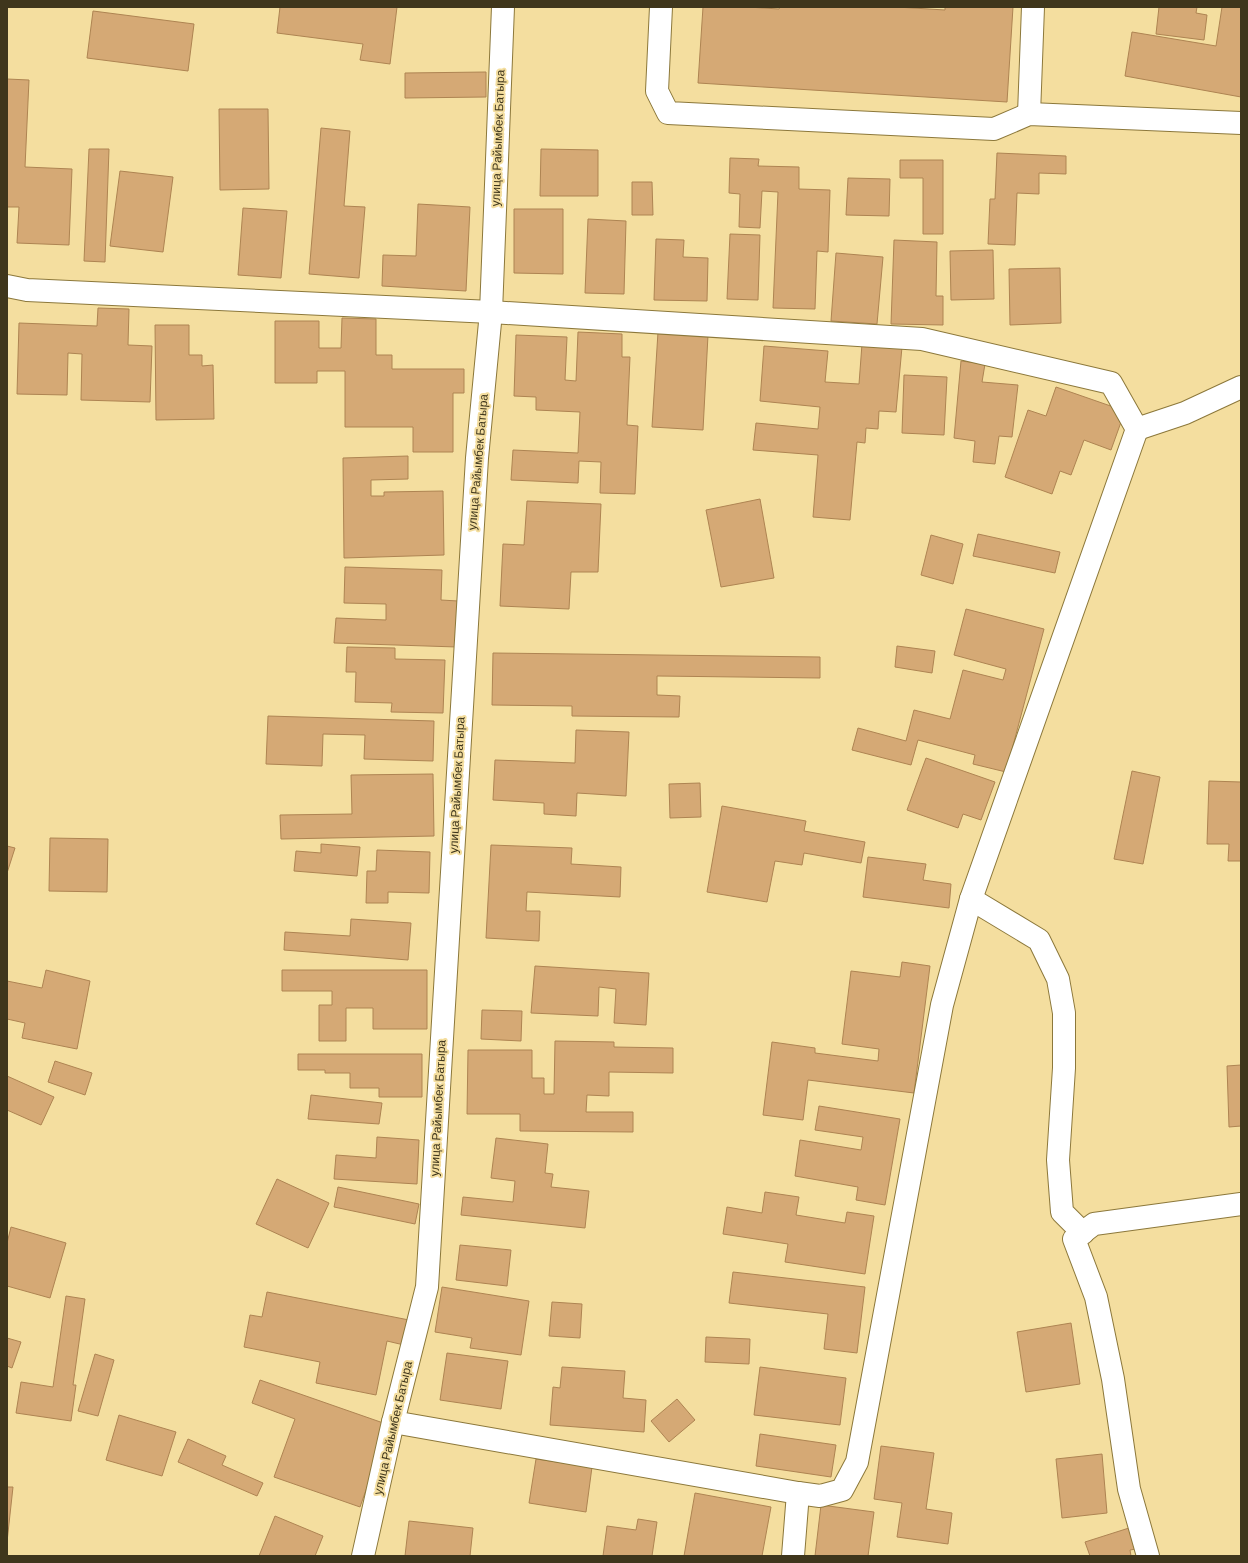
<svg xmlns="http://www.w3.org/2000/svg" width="1248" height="1563" font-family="'Archivo Narrow',sans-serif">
<rect width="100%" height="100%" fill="#f4de9f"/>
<g fill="#d5a975" stroke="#ae8452">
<path d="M280,7H397L390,64L360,60L363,44L277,33Z"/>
<path d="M703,7H748L779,9L780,7H897L945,10V7H1013L1007,102L698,83Z"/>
<path d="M1159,7H1197L1196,13L1207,15L1204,40L1156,34Z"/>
<path d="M1222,7H1241V97L1125,76L1132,32L1216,46Z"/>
<path d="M93,11L194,24L188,71L87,58Z"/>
<path d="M486,72V97L405,98V73Z"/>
<path d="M7,79L29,80L25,167L72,169L69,245L17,243L19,207H7Z"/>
<path d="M219,109H268L269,189L220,190Z"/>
<path d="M321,128L350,131L344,206L365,207L359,278L309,274Z"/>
<path d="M89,149H109L105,262L84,261Z"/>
<path d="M541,149L598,150V196H540Z"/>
<path d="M997,153L1066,156V174L1039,173V194L1017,193L1015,245L988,244L990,199H995Z"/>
<path d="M730,158L759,159L758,166L799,167V189L830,190L828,252L817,251L815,309L773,308L778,192L762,191L760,228L739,227L740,194L729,193Z"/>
<path d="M900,160H943V234H923V178H900Z"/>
<path d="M120,171L173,177L163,252L110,246Z"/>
<path d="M848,178L890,179L889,216L846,215Z"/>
<path d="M632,182H652L653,215H632Z"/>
<path d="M418,204L470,207L466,291L382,286L383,255L416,256Z"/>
<path d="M243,208L287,211L281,278L238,275Z"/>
<path d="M514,209H563V274L514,273Z"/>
<path d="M588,219L626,221L624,294L585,293Z"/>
<path d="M730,234L760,235L758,300L727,299Z"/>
<path d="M656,239L684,240L683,257L708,258L707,301L654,300Z"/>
<path d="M894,240L937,242L936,296H943V325L891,324Z"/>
<path d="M993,250L994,299L951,300L950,251Z"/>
<path d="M836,253L883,257L877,324L831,321Z"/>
<path d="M1060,268L1061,323L1010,325L1009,269Z"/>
<path d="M98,308L129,309L128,345L152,346L150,402L81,400L82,354L68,353L67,395L17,394L19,323L97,326Z"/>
<path d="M342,318L376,319V355H392V369H464V393H453V452H413V427H345V371H317V383H275V321H319V348H341Z"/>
<path d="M155,325H189V355H202V366L213,365L214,419L156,420Z"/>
<path d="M578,332L622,334V357H630L627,425L638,426L635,494L600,493L601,462L579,461L578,483L511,480L513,450L578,453L580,412L536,410V397L514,396L516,335L567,337L565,380L576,381Z"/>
<path d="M658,332L708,335L703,430L652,427Z"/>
<path d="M862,344L902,347L896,412L879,411L878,429L866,428L865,443L857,442L850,520L813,517L818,455L753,450L756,423L818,429L820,407L760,401L764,346L828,351L825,382L859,384Z"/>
<path d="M961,361L985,364L982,382L1018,385L1012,437L999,436L995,464L973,462L975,441L954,438Z"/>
<path d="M904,375L947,377L944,435L902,433Z"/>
<path d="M1056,387L1125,411L1111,450L1084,440L1071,475L1060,471L1052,494L1005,477L1028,410L1046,416Z"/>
<path d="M408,456V479L371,480V496H384V492L443,491L444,555L344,558L343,458Z"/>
<path d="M760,499L774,578L721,587L706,510Z"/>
<path d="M527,501L601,504L598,572H571L569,609L500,606L503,544L524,545Z"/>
<path d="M978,534L1060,552L1055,573L973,556Z"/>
<path d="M931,535L963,544L953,584L921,575Z"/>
<path d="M345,567L442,570L441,600L458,601L457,647L334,643L336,618L386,620V604L344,603Z"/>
<path d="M966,609L1044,629L1006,772L973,764L975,755L918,740L911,765L852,750L858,728L906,741L914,710L950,719L963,670L1003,680L1006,669L954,655Z"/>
<path d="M897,646L935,651L932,673L895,667Z"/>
<path d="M347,647L395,648V659L445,660L443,713L391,712L392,703L355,702L356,672H346Z"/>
<path d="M493,653L820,657V678L657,676V695L680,696L679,717L572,716V706L492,705Z"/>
<path d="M268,716L434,721L433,761L364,759L365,735L323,734L322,766L266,764Z"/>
<path d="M576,730L629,732L626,796L577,793L576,816L544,814V803L493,800L495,760L575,763Z"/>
<path d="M926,758L995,782L981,820L963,814L958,828L907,810Z"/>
<path d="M1132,771L1160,777L1143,864L1114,859Z"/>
<path d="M433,774L434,836L281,839L280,815L352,814L351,775Z"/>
<path d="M1209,781L1241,782V861H1228L1229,844H1207Z"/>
<path d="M700,783L701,817L670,818L669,784Z"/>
<path d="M722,806L806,821L804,831L865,842L861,863L804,853L802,865L775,861L767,902L707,892Z"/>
<path d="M50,838L108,839L107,892L49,891Z"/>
<path d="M321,844L360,847L357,876L294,871L296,851L321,853Z"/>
<path d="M491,845L572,848L571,864L621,867L620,897L527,892L526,911H540L539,941L486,938Z"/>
<path d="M7,846L15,848L7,873Z"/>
<path d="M377,850L430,852L429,893L388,892V903H366L367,871H376Z"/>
<path d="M868,857L926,864L923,880L951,884L949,908L863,897Z"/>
<path d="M351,919L411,923L408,960L284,950L285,932L350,936Z"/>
<path d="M902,962L930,966L914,1093L808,1080L803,1120L763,1115L772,1042L815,1048V1053L878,1061L879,1049L842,1044L851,971L900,977Z"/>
<path d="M535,966L649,973L646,1025L614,1023L616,989L599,987L598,1016L531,1013Z"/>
<path d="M46,970L90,981L77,1049L22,1038L25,1023L7,1019V981L42,988Z"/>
<path d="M282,970H427V1029H373V1008H346V1041H319V1005H332V991H282Z"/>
<path d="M482,1010L522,1011L521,1041L481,1039Z"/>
<path d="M555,1041L614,1042V1047L673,1048V1073L609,1072V1096L587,1095L586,1112H633V1132L520,1131V1114H467L468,1050H532V1078H544V1094H554Z"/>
<path d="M298,1054H422V1097H379V1088H350V1073H325V1070H298Z"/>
<path d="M55,1061L92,1073L85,1095L48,1082Z"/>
<path d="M1241,1065V1126L1229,1127L1227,1066Z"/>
<path d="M7,1076L54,1097L41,1125L7,1110Z"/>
<path d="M311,1095L382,1103L379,1124L308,1119Z"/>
<path d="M819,1106L900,1119L885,1205L856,1200L858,1187L795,1176L800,1140L861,1150L863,1137L815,1130Z"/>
<path d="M377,1137L419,1140L417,1184L334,1179L336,1155L376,1158Z"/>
<path d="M496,1138L548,1144L545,1173L553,1174L551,1187L589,1191L585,1228L461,1215L463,1197L513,1202L515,1181L491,1178Z"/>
<path d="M277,1179L329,1203L308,1248L256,1224Z"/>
<path d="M338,1187L419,1204L415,1224L334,1207Z"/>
<path d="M765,1192L799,1197L796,1215L845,1223L847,1212L874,1216L865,1274L785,1262L788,1244L723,1234L727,1207L762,1213Z"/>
<path d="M11,1227L66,1243L50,1298L7,1286V1243Z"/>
<path d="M460,1245L511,1250L507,1286L456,1280Z"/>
<path d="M733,1272L865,1287L857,1353L824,1349L828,1314L729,1303Z"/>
<path d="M442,1287L529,1301L521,1355L470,1348L472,1338L435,1332Z"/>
<path d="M267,1292L409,1320L404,1345L387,1341L376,1395L316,1383L320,1362L244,1347L250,1315L262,1317Z"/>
<path d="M66,1296L85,1299L73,1385H76L71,1421L16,1413L21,1382L53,1387Z"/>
<path d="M552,1302L582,1304L580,1338L549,1336Z"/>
<path d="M1071,1323L1080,1384L1026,1392L1017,1332Z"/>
<path d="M706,1337L750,1339L749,1364L705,1362Z"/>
<path d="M7,1338L21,1342L12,1368L7,1366Z"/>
<path d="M447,1353L508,1361L501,1409L440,1400Z"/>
<path d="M95,1354L114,1360L98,1416L78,1411Z"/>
<path d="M562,1367L625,1371L623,1398L646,1400L644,1432L550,1425L553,1387L560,1388Z"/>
<path d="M760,1367L846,1378L840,1425L754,1415Z"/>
<path d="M260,1380L389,1425L360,1507L274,1477L295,1419L252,1403Z"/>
<path d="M677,1399L695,1420L669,1442L651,1421Z"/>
<path d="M119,1415L176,1432L162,1476L106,1460Z"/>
<path d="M760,1434L836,1445L831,1477L756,1466Z"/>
<path d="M188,1439L226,1456L222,1465L263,1483L257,1496L178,1462Z"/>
<path d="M881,1446L934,1453L926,1509L952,1513L948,1544L897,1537L902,1503L874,1499Z"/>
<path d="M1102,1454L1107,1513L1062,1518L1056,1459Z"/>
<path d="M536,1459L592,1467L586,1512L529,1503Z"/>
<path d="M7,1487H13L7,1542Z"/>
<path d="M695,1493L771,1507L762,1556H684Z"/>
<path d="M821,1505L874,1512L868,1556H815Z"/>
<path d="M275,1516L323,1536L315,1556H259Z"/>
<path d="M638,1519L657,1522L652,1556H603L607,1526L636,1530Z"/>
<path d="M409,1521L473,1528L470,1556H405Z"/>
<path d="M1129,1528L1136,1549L1130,1550L1131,1556H1090L1085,1542Z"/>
</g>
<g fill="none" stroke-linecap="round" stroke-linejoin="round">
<g stroke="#8c783b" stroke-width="24">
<g id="minor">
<path d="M661,7L657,91L668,113L994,129L1029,114L1241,123"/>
<path d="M1029,114L1033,7"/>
<path d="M7,286L27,290L491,312L922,339L1111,383L1137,429L971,899L942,1005L857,1462L842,1490L820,1496L798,1493L393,1422"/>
<path d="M1137,429L1185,413L1241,387"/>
<path d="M971,899L1039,940L1058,979L1064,1013V1068L1058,1160L1062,1212L1083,1233"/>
<path d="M793,1556L798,1493"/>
<path d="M1148,1556L1129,1489L1113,1379L1096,1297L1074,1239L1094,1224L1241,1204"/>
</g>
</g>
<g stroke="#8c783b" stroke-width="24">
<path id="tertiary" d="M363,1556L393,1422L427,1287L477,458L491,312L503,7"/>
</g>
<use href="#minor" stroke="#fff" stroke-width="22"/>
<use href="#tertiary" stroke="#fff" stroke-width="22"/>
</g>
<g text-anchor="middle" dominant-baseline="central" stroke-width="4" stroke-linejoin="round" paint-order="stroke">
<g font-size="12" fill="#3f361c" stroke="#f4de9f">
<text transform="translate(498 138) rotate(-88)">улица Райымбек Батыра</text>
<text transform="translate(478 462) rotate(-85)">улица Райымбек Батыра</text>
<text transform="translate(457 785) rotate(-87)">улица Райымбек Батыра</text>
<text transform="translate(438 1108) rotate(-87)">улица Райымбек Батыра</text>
<text transform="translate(393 1428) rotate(-77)">улица Райымбек Батыра</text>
</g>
</g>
<rect width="1248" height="1563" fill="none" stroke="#3f361c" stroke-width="16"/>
</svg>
